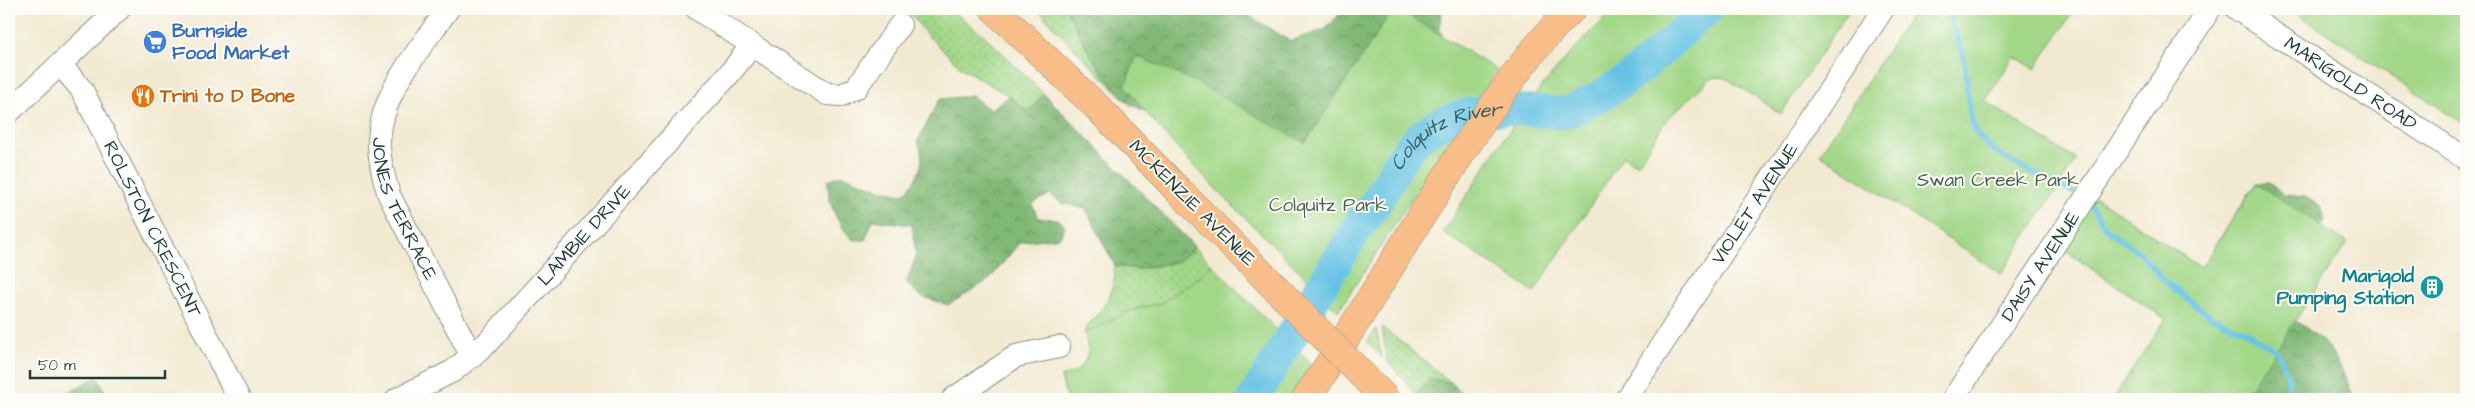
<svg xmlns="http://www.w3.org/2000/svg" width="2475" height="408" font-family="'Architects Daughter',sans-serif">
<defs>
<pattern id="grass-dots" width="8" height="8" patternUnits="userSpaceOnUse" patternTransform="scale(1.25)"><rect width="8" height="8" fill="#a1d787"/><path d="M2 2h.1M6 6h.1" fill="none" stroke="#8ab975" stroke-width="1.8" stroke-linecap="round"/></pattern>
<pattern id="forest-crowns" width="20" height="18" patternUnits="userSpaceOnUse" patternTransform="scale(1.25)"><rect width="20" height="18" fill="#80b874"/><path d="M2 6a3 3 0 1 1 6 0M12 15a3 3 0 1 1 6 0" fill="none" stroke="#689760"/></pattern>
</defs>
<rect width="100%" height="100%" fill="#fdfcf7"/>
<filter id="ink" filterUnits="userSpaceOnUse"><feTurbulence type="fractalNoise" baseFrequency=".02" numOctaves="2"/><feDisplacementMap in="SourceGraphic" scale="10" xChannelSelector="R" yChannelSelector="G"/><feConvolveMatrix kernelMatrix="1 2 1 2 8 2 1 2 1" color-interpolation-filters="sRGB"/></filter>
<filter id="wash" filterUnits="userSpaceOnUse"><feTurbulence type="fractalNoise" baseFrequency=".0096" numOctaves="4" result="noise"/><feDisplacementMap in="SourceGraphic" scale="20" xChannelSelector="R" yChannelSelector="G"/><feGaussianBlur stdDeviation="1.12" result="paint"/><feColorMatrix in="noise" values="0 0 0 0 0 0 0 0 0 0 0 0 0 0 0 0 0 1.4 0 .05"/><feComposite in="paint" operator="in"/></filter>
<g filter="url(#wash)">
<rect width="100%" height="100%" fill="#f2e9d1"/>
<g fill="url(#grass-dots)" stroke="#608a5e">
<path d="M907,9H950L987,38L1044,94L1029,112L1006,94L963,69L927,35Z"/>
<path d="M1038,9L1047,12L1052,9H1066C1086,48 1104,74 1132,107L1054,28Z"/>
<path d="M1195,247L1221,275L1181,290L1162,303L1132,310L1084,333L1085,328C1104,308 1115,295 1115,266L1138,269L1178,262Z"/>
<path d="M1382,327L1452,383L1431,379L1416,394L1387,361Z"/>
<path d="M1376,329L1382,358L1367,342Z"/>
</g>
<g fill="url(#forest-crowns)" stroke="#507a54">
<path d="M1066,9H1238L1290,41L1326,29L1344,9H1442L1439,27L1451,62L1403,212L1338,311L1145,111C1112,99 1082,40 1066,9Z"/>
<path d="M1044,94L1195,247L1178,262L1138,269L1115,266L1086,209L1062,203L1050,194L1032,204L1038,218L1056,219L1065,225L1060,237L1020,242L990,279L948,305L920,296L906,282L916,257L912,225L873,220L865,240H853C837,224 827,202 828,180L842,175L879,189L904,194C920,175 926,164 918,140L940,99L972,96L990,110L1009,96L1029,112Z"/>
<path d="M2256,183H2269L2284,195L2305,197L2320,206L2325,221L2312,235L2282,313C2327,339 2336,351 2354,399H2113L2166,319L2060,247L2095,197L2201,268Z"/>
<path d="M97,377L109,399H55Z"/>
<path d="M1431,379L1452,383L1467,399H1422L1416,394Z"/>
</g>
<g fill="#a1d787" stroke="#608a5e">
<path d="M1393,9H1398L1497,70L1338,311C1268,236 1186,168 1125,85L1137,56L1197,83L1305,143Z"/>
<path d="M1614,9H1850L1781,114L1724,77L1711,78L1667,119L1637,165L1623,156L1534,292L1443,232C1474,185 1504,135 1539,90C1562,61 1588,35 1614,9Z"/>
<path d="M1915,9H2075L2035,69L2014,56L1985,101L2076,160L2001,274L1820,154Z"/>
<path d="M2290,9H2466V125Z"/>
<path d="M2256,183L2347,243L2243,399H2113L2166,319L2060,247L2095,197L2201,268Z"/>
<path d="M1212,265L1312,365L1288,399H1067L1061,377C1085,371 1093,355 1084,333L1132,310L1162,303L1202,275Z"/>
</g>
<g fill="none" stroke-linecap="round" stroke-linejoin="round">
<g stroke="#66c2e4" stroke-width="5.5">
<path d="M1948,9C1953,26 1960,43 1964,60C1968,81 1967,119 1978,135C1991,156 2050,181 2073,192"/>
<path d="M2090,205L2108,231L2140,253L2165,282L2213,318L2243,330L2278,352L2289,380L2285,399"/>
</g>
<path stroke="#66c2e4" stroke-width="32" id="s1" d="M1253,399L1361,222C1389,194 1397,146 1434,127C1461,112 1492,108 1522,110C1536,110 1551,113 1564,113C1571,112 1579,107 1585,104C1633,81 1668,44 1707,9"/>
</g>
</g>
<g filter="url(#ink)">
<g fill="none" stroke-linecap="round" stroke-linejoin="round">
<g stroke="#889382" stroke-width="24">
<g id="minor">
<path id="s2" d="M448,9C420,49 378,95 379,147C380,164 384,179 389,195L472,357"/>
<path d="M697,9L827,94L842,95L856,88L900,25"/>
<path id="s3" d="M2237,9L2466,159"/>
<path id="s4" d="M60,64L82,90L239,399"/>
<path d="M9,112L119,9"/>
<path id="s5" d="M397,399L453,371L487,343L730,73L752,45"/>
<path d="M953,399L1016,356L1059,347"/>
<path id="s6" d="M1626,399L1883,9"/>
<path id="s7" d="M1953,399L2210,9"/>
</g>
</g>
<g stroke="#889382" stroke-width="29">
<g id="major">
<path d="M994,9L1097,107L1177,189"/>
<path d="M1306,399C1362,316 1411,230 1466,146C1499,96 1529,50 1572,9"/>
</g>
</g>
<use href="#minor" stroke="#fff" stroke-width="22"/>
<use href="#major" stroke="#f8bd88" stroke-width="28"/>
<g stroke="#889382" stroke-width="29" stroke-linecap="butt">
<path id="major-bridge" d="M1177,189L1386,399"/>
</g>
<use href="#major-bridge" stroke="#f8bd88" stroke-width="28"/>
</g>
</g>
<defs>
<g id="supermarket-disc" transform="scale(1.25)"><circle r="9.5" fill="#3f7fe0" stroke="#fdfcf7"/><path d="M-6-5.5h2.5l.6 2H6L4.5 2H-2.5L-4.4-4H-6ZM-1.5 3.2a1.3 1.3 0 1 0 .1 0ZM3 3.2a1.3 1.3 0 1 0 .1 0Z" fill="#fff"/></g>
<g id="restaurant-disc" transform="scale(1.25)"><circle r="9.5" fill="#e8710a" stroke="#fdfcf7"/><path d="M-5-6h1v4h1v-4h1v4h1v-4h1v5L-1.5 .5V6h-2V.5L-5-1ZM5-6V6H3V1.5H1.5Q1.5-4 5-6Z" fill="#fff"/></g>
<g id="building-disc" transform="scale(1.25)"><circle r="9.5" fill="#0f9aa8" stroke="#fdfcf7"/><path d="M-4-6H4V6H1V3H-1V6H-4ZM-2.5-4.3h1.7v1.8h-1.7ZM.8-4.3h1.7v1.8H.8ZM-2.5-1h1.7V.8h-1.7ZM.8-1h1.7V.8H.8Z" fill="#fff"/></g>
</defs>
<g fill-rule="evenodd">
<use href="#supermarket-disc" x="155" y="42"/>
<use href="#restaurant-disc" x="143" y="96"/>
<use href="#building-disc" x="2432" y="287"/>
</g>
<g text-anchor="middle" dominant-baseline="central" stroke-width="4" stroke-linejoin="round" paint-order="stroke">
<g font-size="19" font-weight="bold" fill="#366cbe" stroke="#fdfcf7" text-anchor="start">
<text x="172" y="31">Burnside<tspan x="172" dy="22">Food Market</tspan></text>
</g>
<g font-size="19" fill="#1f3d34" stroke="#fdfcf7">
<text stroke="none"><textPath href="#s3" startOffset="136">MARIGOLD ROAD</textPath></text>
<text transform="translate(1192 203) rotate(45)">MCKENZIE AVENUE</text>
<text stroke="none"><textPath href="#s6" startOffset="234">VIOLET AVENUE</textPath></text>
<text stroke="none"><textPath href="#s2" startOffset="224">JONES TERRACE</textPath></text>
<text stroke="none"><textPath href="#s4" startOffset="190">ROLSTON CRESCENT</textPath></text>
<text stroke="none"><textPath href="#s5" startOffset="252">LAMBIE DRIVE</textPath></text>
<text stroke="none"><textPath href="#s7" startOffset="159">DAISY AVENUE</textPath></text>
</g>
<g font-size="19" font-weight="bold" fill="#c56008" stroke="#fdfcf7" text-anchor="start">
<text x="160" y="96">Trini to D Bone</text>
</g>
<g font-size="19" fill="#406449" stroke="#fdfcf7">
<text x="1998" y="180">Swan Creek Park</text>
<text x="1328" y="205">Colquitz Park</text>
</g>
<g font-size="19" font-weight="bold" fill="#0d838f" stroke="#fdfcf7" text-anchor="end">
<text x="2414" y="276">Marigold<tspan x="2414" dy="22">Pumping Station</tspan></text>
</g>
<g font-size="20" font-style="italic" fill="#315e60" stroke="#fdfcf7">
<text stroke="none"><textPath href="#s1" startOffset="335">Colquitz River</textPath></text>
</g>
</g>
<rect width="2475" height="408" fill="none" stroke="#fdfcf7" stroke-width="30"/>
<path d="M30 370v8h135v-8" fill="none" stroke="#1f3d34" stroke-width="2.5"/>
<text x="38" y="370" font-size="15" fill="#1f3d34" stroke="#fdfcf7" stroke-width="4" paint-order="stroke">50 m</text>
</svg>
